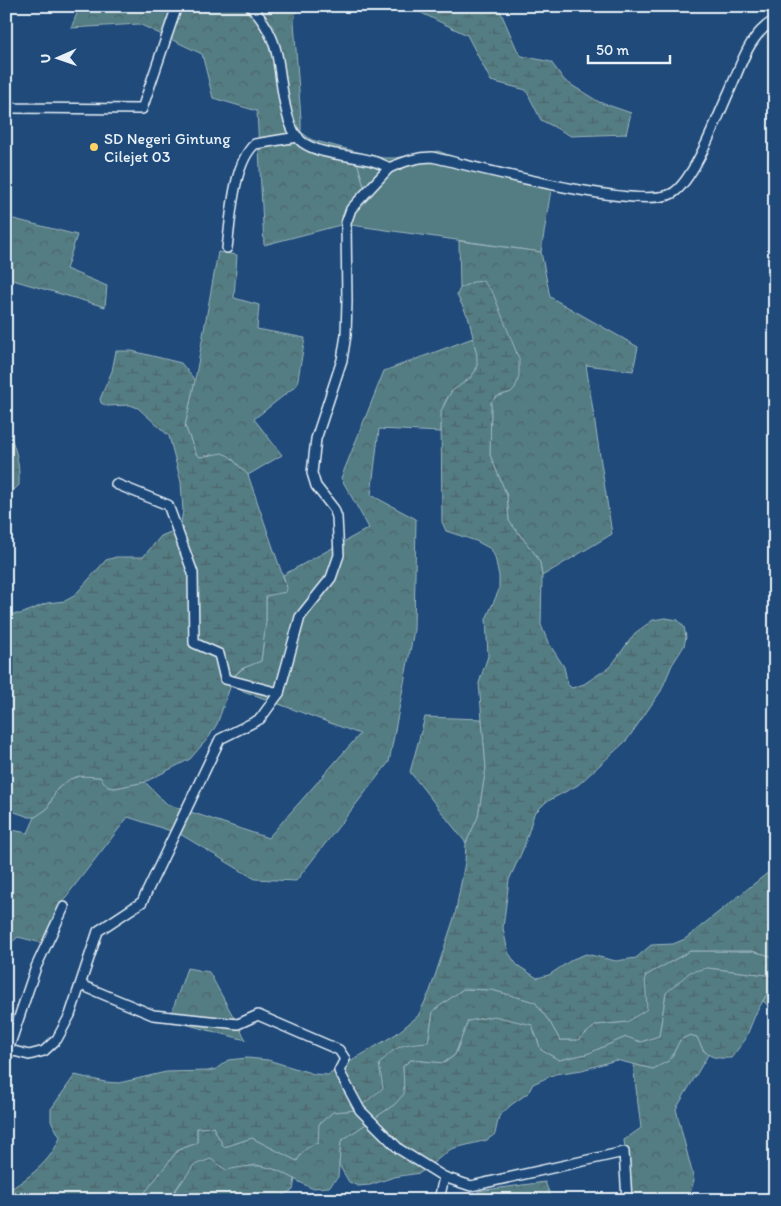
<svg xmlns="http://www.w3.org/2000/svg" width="781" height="1206" font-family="Itim,sans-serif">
<defs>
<pattern id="forest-crowns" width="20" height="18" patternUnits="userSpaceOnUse" patternTransform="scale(1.25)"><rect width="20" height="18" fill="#537c83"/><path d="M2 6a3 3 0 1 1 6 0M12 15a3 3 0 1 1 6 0" fill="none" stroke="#4d6569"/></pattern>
<pattern id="wetland-marsh" width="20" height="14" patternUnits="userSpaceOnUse" patternTransform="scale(1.25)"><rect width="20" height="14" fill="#537c83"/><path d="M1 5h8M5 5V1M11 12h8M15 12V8" fill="none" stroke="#4d6569"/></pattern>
</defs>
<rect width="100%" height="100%" fill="#1f4a7a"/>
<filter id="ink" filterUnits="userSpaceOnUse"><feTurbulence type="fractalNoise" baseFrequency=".02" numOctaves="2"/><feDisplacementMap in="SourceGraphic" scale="10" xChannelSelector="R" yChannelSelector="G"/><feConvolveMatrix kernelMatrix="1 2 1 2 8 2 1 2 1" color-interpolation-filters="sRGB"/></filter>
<g filter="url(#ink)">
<path fill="#537c83" stroke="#9eb6be" d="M354,151L383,158H395L438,151L515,180L552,183L541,252L344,224L366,194Z"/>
<g fill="url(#forest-crowns)" stroke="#9eb6be">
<path d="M80,6H297L294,22L301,119V132L312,140L354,151L366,194L344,224L264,245L257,111L213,98L202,54L139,24L71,28Z"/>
<path d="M6,217L77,235L66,269L107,286L105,307L6,278Z"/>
<path d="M459,241L541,252L550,297L638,347L633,371L586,365L612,534L542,576L540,563L535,554L509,521L507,496L490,455L491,402L496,397L511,392L473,282L460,288Z"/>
<path d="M218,252L237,255L234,298L259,305L257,329L305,338L297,385L254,419L282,455L248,475C227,454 231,452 200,457L196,454L185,426L195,380Z"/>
<path d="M473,338C475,347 480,360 476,369C474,376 467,380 462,384C442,398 441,408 441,432L379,429L371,495L416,519L414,630L389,762L296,881L255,879L180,834L128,817L65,898L46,944L18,937L6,947V829L28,833L35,817L47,809L57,789L70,779L79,776L100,777L108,787L115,788L145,782L167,804L268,838L360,734L230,686C236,669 246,667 261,661L266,621V596L287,588L283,575L369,528L341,478L384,371Z"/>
<path d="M425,717L482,719L486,768L478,817L466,843L410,772Z"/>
<path d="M690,951H752L775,957V976L707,968L666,993L659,1036L641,1042L626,1037L587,1054L559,1060L541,1050L532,1025L468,1021L455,1055L443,1063L411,1060L403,1066L405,1094L394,1105L341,1141L338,1177L329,1187L311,1188L277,1170L256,1165L182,1180L169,1200H139L178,1150L197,1143V1128L213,1127L224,1147L252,1138L297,1161L302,1152L312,1144L319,1124L333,1112L356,1110C368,1086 379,1049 408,1043C414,1042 421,1042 428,1042L433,1011L463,989L492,990L535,1002L551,1024L560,1040H578L596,1025L627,1022L645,976Z"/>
<path d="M187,968L209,972L246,1040L169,1020Z"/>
<path d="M775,991V1011L763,1001L768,992Z"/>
<path d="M690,1035L697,1037L703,1050L708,1055L676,1109L694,1180L688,1200H631L624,1140L641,1128L633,1064L653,1069L670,1060L680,1040Z"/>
<path d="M545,1182L552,1200H479L478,1191Z"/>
</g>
<g fill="url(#wetland-marsh)" stroke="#9eb6be">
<path d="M407,6H498L518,52L522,56L551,62L565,81L599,102L631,113L626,134L571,136L541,120L526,90L491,81L467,35Z"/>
<path d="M483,281L493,293L519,359V376L515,388L511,392L496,397L491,402L490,455L507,496L509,521L535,554L540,563L542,576L541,625L548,642L564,667L568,685L572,688L584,684L611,666L635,633L653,620L665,618L678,620L684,627L686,637L684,646L672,665L661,691L627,740L578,785L546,802L534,814L524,847L509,880L503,928L508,952L517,965L537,978L549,975L573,959L586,954L616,961L636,958L651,945L673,944L685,939L775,867V957L752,951H690L645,976L647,1009L627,1022L596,1025L578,1040H560L551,1024L535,1002L492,990L463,989L433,1011L428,1042C402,1044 397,1045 379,1064L383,1088L356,1110L333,1112L319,1124L318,1143C308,1145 302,1152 297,1161L252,1138L224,1147L213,1127L197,1128V1143L178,1150L139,1200H6V1192C27,1179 52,1161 60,1137L51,1121V1109L75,1075L105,1082L119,1083L166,1072L208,1071L216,1069L228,1060L247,1058L268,1060L314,1074L328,1075L396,1034L418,1016L430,991L455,915L465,862L466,843L478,817L486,768L479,683L488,656L486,619L499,590V576L495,557L491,549L476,541L446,531L442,522L441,411L451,392L470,378L477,369V356L469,319L457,295L460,288L473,282Z"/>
<path d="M116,351H132L181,363L195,380L185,426L196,454L200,457L222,453L229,456L248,475L287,588L286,592L266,596V621L261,661L241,669L234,676L217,724L209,737L190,759L145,782L115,788L108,787L100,777L79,776L70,779L57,789L47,809L35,817H29L6,809V614H21L47,603L65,601L74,596L106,560L116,557H143L161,536L180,528L183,511L181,482L169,436L138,408L130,405L107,406L101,403L100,399L112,371Z"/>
<path d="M6,428C16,446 20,464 19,485L12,492L9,499L6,501Z"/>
<path d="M707,968L775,976V991L768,992L756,1013L745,1040L731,1058C710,1059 705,1056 697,1037L690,1035L680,1040L670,1060L653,1069L616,1060L582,1070L555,1074L533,1084L528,1093L511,1105L499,1116L495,1134L487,1140L451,1149L420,1173L394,1177L370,1185L358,1186L349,1182L339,1165L341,1141L394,1105L404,1094L403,1066L411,1060L444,1063L455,1055L468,1021L494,1016L532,1025L541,1050L559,1060L587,1054L626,1037L641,1042L659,1036L666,993L690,972Z"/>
<path d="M211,1159L226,1170C258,1164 265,1163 295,1179L293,1190L274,1200H169L194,1165Z"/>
</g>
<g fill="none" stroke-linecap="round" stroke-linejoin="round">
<g stroke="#e8f1f8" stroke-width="12">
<g id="street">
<path d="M250,6C264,20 273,36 277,55C282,78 283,127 302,142C326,159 365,153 389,168C403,162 416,157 432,157C473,166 641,212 673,193C694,180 718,116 729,92C741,66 748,35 775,20"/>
<path d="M6,104L12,108L142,109L177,6"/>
<path d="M227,248C231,219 233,163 255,144L298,137"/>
<path d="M116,484L168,505L193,573L194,643L219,654L225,679L279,693"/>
<path d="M81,985L153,1015L238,1024L258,1015L339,1050L345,1059L339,1071L360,1110L399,1149L444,1177L471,1186L624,1152L627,1200"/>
<path d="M6,1049L29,1055L44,1051L57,1039L70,1015L98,931L142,902L220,739L260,719L279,693L300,617L331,578L339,555L337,517L334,509L316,486L312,473L316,439L342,360L346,335L347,301L346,223L351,209L389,168"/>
<path d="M8,1050L36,967L64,907"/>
<path d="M439,1200L444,1177"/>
</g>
</g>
<use href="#street" stroke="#1f4a7a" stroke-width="9"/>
</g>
</g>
<circle fill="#ffd166" stroke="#1f4a7a" stroke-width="2" cx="94" cy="147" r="5"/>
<g text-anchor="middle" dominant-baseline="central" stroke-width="4.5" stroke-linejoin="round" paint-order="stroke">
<g font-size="16" fill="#e8f1f8" stroke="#1f4a7a" text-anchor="start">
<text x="104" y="138">SD Negeri Gintung<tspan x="104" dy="18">Cilejet 03</tspan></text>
</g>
</g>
<rect width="781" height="1206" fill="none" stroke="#1f4a7a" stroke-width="25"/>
<rect x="12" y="12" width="756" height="1181" fill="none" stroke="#e8f1f8" stroke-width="2" filter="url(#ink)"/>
<g transform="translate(58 58) rotate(268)" stroke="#1f4a7a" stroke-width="4" paint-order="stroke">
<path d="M0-4L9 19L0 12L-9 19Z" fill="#e8f1f8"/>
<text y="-8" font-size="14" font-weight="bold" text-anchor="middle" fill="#e8f1f8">U</text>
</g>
<path d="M588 55v8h82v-8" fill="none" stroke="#e8f1f8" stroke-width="2.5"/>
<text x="596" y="55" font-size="15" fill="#e8f1f8" stroke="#1f4a7a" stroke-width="4" paint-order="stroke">50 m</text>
</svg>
